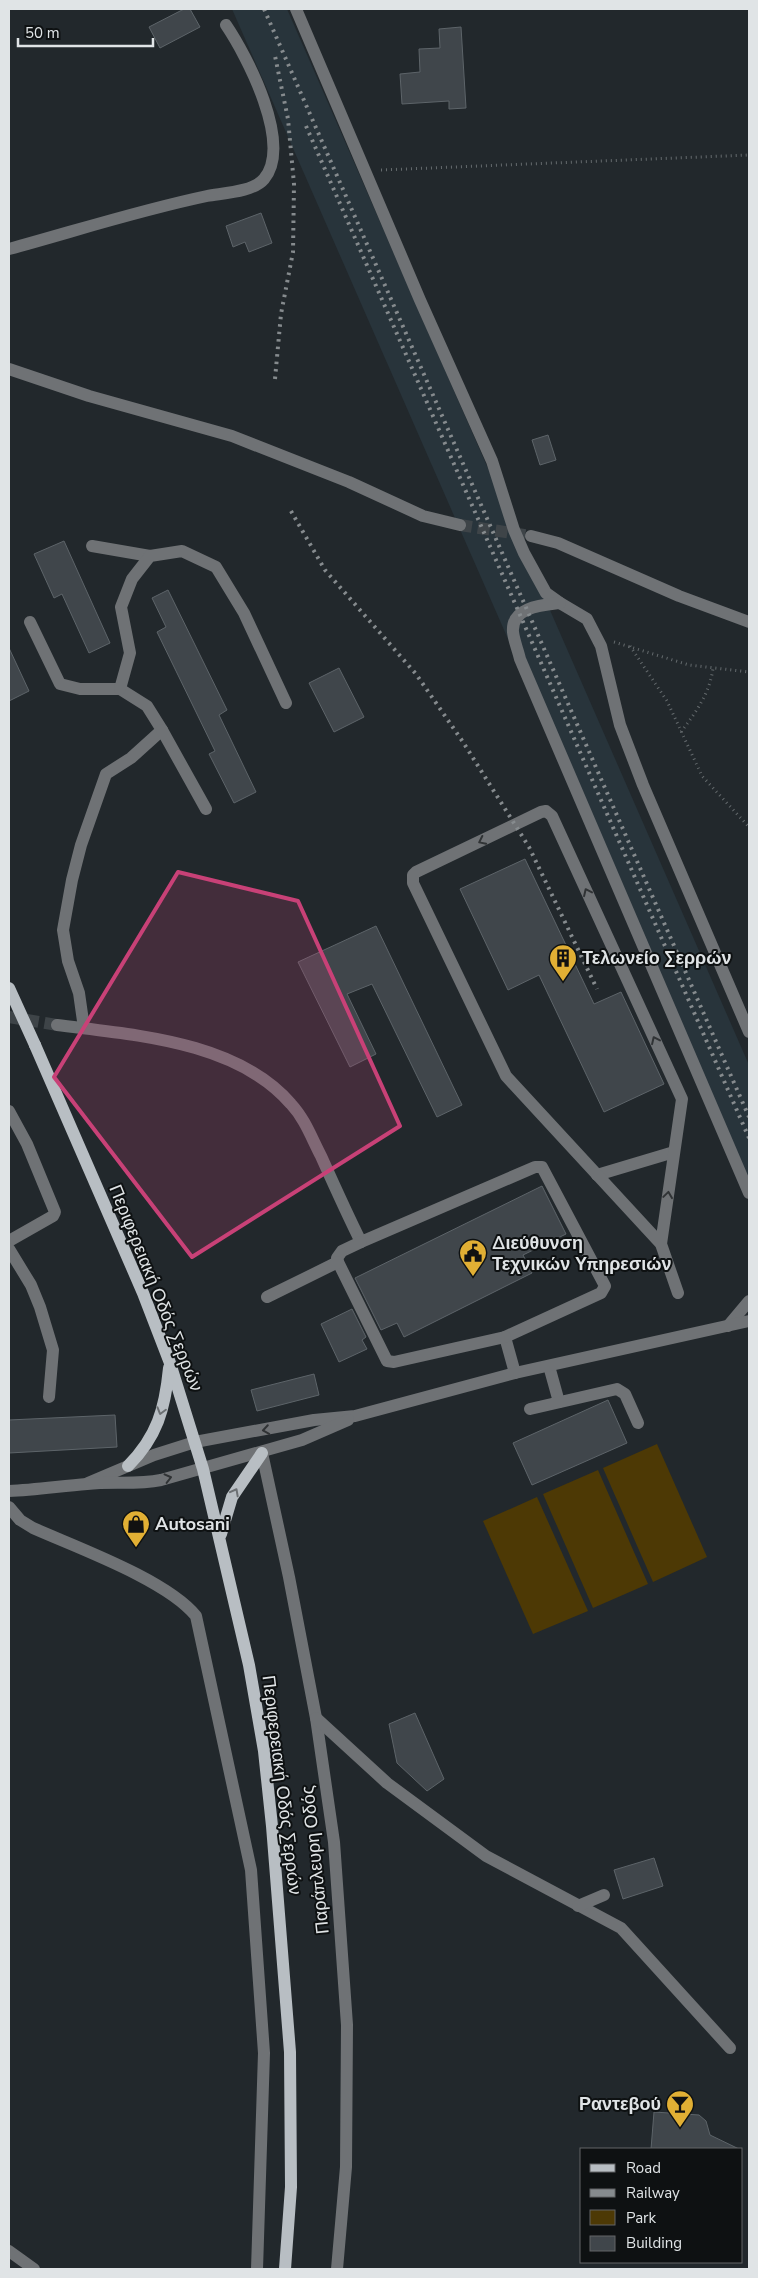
<svg xmlns="http://www.w3.org/2000/svg" width="758" height="2278" font-family="'Nunito Sans',sans-serif">
<rect width="100%" height="100%" fill="#22282c"/>
<path fill="#28343b" d="M232,9H287L749,1065V1189Z"/>
<g fill="#4d3905">
<path d="M657,1444L707,1557L653,1582L603,1468Z"/>
<path d="M598,1470L648,1584L593,1608L543,1494Z"/>
<path d="M537,1497L588,1611L533,1634L483,1521Z"/>
</g>
<g fill="#40464b" stroke="#5d6469">
<path d="M184,9H190L200,27L160,48L149,27Z"/>
<path d="M461,27L466,108L449,109V101L402,104L400,74L420,72L419,49L440,48L439,29Z"/>
<path d="M261,213L272,243L249,252L245,242L233,247L226,226Z"/>
<path d="M548,435L556,460L540,465L532,440Z"/>
<path d="M64,541L110,643L89,653L62,594L54,598L34,554Z"/>
<path d="M168,590L227,710L219,715L256,792L234,803L209,754L215,751L157,632L166,627L152,598Z"/>
<path d="M9,648L29,691L9,701Z"/>
<path d="M339,668L364,717L334,732L309,683Z"/>
<path d="M525,859L594,1004L621,992L664,1084L604,1112L539,975L508,990L460,889Z"/>
<path d="M376,926L462,1105L437,1117L372,984L347,994L376,1054L350,1067L298,962Z"/>
<path d="M542,1186L566,1234L523,1255L532,1273L404,1337L397,1323L381,1330L355,1278Z"/>
<path d="M352,1309L366,1337L362,1340L367,1349L339,1362L321,1324Z"/>
<path d="M314,1374L319,1395L257,1411L251,1390Z"/>
<path d="M608,1400L627,1443L532,1485L513,1443Z"/>
<path d="M115,1415L117,1447L9,1453V1420Z"/>
<path d="M415,1713L444,1779L427,1791L397,1763L389,1724Z"/>
<path d="M654,1858L663,1886L623,1899L614,1870Z"/>
<path d="M654,2112L699,2115L706,2121L710,2135L739,2149H651Z"/>
</g>
<g fill="none" stroke-linecap="round" stroke-linejoin="round">
<g stroke="#3e4448" stroke-width="12" stroke-dasharray="12 6" stroke-linecap="butt">
<path d="M460,525L531,536"/>
<path d="M9,1017L57,1025"/>
</g>
<g stroke="#656b6e" stroke-width="3" stroke-dasharray="1 4" stroke-linecap="butt">
<path d="M381,170L749,155"/>
<path d="M614,642L689,665L749,672"/>
<path d="M630,646L667,701L702,776L749,827"/>
<path d="M681,732C696,712 710,693 713,668"/>
</g>
<g stroke="#6f7275" stroke-width="12">
<path d="M296,9L420,300L492,461L514,530L524,553L546,593L560,603L587,619L601,646L620,725L643,785L749,1032"/>
<path d="M9,249C75,231 140,210 207,196C223,193 253,192 264,179C293,144 247,56 226,25"/>
<path d="M9,369L89,396L232,436L349,482L423,516L460,525"/>
<path d="M531,536L558,543L679,596L749,622"/>
<path d="M92,546L150,556"/>
<path d="M560,603C542,605 511,607 513,632C514,641 518,650 520,659L749,1193"/>
<path d="M30,622L60,684L80,689H120L147,706L162,730L131,758L106,774L81,845L72,880L63,930L68,961L79,993L84,1028"/>
<path d="M120,689L130,653L121,607L132,579L150,556L182,551L216,567L244,613L286,703"/>
<path d="M162,730L206,809"/>
<path d="M57,1025C134,1035 237,1041 291,1104C305,1119 312,1139 321,1156C334,1185 347,1214 361,1242L535,1167H542L605,1286L601,1293L505,1337L515,1373"/>
<path d="M9,1111L27,1144L55,1212L53,1216L9,1241"/>
<path d="M597,1175L674,1152"/>
<path d="M361,1242L342,1251L337,1258L338,1262L387,1361L394,1362L505,1337"/>
<path d="M661,1244L682,1099L552,816L546,811L541,812L416,872L413,875V883L506,1076L661,1244L678,1293"/>
<path d="M9,1249L31,1285L40,1307L53,1350L49,1397"/>
<path d="M267,1297L338,1262"/>
<path d="M728,1326L749,1301"/>
<path d="M549,1366L559,1402"/>
<path d="M530,1409L617,1389L625,1394L638,1423"/>
<path d="M262,1453L289,1577L316,1718L334,1842L347,2025L346,2167L337,2269"/>
<path d="M88,1483L154,1455L195,1442L314,1420L355,1416L515,1373L749,1321"/>
<path d="M9,1491C35,1490 61,1486 87,1484C112,1481 136,1485 161,1480L302,1440L348,1420"/>
<path d="M9,1507L20,1520L33,1528C78,1548 167,1580 196,1616L251,1870L264,2053L257,2269"/>
<path d="M316,1718L387,1783L486,1856L621,1928L730,2048"/>
<path d="M578,1906L604,1895"/>
<path d="M9,2251L34,2269"/>
</g>
<g stroke="#b8bec3" stroke-width="12">
<path d="M35,1045L143,1293L170,1363L203,1469L249,1665L264,1751L272,1826L290,2052L291,2187L285,2269"/>
<path d="M128,1466C157,1437 165,1409 169,1368"/>
<path d="M221,1534L232,1497L262,1453"/>
</g>
<g stroke="#868b8e" stroke-width="4" stroke-dasharray="2.5 5" stroke-linecap="butt">
<path d="M264,9L749,1117"/>
<path d="M306,126L749,1138"/>
<path d="M275,379L281,314L293,252L294,184L288,119L275,56"/>
<path d="M291,511L325,570L416,674L463,742L529,847L597,989"/>
</g>
<path stroke="#b8bec3" stroke-width="12" d="M9,988L35,1045"/>
</g>
<defs><path id="oneway-chevron" d="M-2-3.5L2.5 0L-2 3.5" fill="none" stroke-width="1.6" stroke-linecap="round" stroke-linejoin="round" transform="scale(1.25)"/></defs>
<g stroke="#303335">
<use href="#oneway-chevron" transform="translate(482 841) rotate(154)"/>
<use href="#oneway-chevron" transform="translate(587 892) rotate(-115)"/>
<use href="#oneway-chevron" transform="translate(655 1040) rotate(-115)"/>
<use href="#oneway-chevron" transform="translate(668 1195) rotate(-82)"/>
<use href="#oneway-chevron" transform="translate(266 1430) rotate(171)"/>
<use href="#oneway-chevron" transform="translate(168 1478) rotate(-14)"/>
</g>
<g stroke="#6c7073">
<use href="#oneway-chevron" transform="translate(161 1411) rotate(106)"/>
<use href="#oneway-chevron" transform="translate(235 1492) rotate(-62)"/>
</g>
<path fill="#c84177" fill-opacity="0.2" stroke="#c84177" stroke-width="4" stroke-linejoin="round" d="M178,872L298,901L400,1126L192,1257L54,1077Z"/>
<defs>
<g id="building-pin" transform="scale(1.4375)"><path d="M0 17L-7.5 6A9.5 9.5 0 1 1 7.5 6Z" fill="#e1af34" stroke="#0e1112"/><path d="M-4-6H4V6H1V3H-1V6H-4ZM-2.5-4.3h1.7v1.8h-1.7ZM.8-4.3h1.7v1.8H.8ZM-2.5-1h1.7V.8h-1.7ZM.8-1h1.7V.8H.8Z" fill="#111"/></g>
<g id="civic-pin" transform="scale(1.4375)"><path d="M0 17L-7.5 6A9.5 9.5 0 1 1 7.5 6Z" fill="#e1af34" stroke="#0e1112"/><path d="M-.6-6.5H3V-4.5H.6V-3L4-1V1h2V6H-6V1h2V-1L-.6-3ZM-1.2 2.5V6h2.4V2.5Z" fill="#111"/></g>
<g id="shop-pin" transform="scale(1.4375)"><path d="M0 17L-7.5 6A9.5 9.5 0 1 1 7.5 6Z" fill="#e1af34" stroke="#0e1112"/><path d="M-5-2.5h2.3a2.7 3.5 0 0 1 5.4 0H5L5.5 6h-11ZM-1.5-2.5h3a1.5 2.3 0 0 0-3 0Z" fill="#111"/></g>
<g id="bar-pin" transform="scale(1.4375)"><path d="M0 17L-7.5 6A9.5 9.5 0 1 1 7.5 6Z" fill="#e1af34" stroke="#0e1112"/><path d="M-6-5H6L.8 .8V4.5H3.5V6h-7V4.5H-.8V.8Z" fill="#111"/></g>
</defs>
<g fill-rule="evenodd">
<use href="#building-pin" x="563" y="958"/>
<use href="#civic-pin" x="473" y="1253"/>
<use href="#shop-pin" x="136" y="1524"/>
<use href="#bar-pin" x="680" y="2104"/>
</g>
<g text-anchor="middle" dominant-baseline="central" stroke-width="4" stroke-linejoin="round" paint-order="stroke">
<g font-size="18" font-weight="bold" fill="#e0e4e6" stroke="#0e1112" text-anchor="start">
<text x="582" y="958">Τελωνείο Σερρών</text>
<text x="492" y="1243">Διεύθυνση<tspan x="492" dy="21">Τεχνικών Υπηρεσιών</tspan></text>
<text x="155" y="1524">Autosani</text>
<text x="661" y="2104" text-anchor="end">Ραντεβού</text>
</g>
<g font-size="18" fill="#e0e4e6" stroke="#0e1112">
<text transform="translate(156 1288) rotate(68)">Περιφερειακή Οδός Σερρών</text>
<text transform="translate(282 1785) rotate(83)">Περιφερειακή Οδός Σερρών</text>
<text transform="translate(315 1860) rotate(-96)">Παράπλευρη Οδός</text>
</g>
</g>
<rect width="758" height="2278" fill="none" stroke="#e0e4e6" stroke-width="20"/>
<rect x="580" y="2148" width="162" height="115" fill="#0e1112" stroke="#626567"/>
<rect x="590" y="2164" width="25" height="8" fill="#b8bec3" stroke="#626567"/>
<text x="626" y="2173" font-size="15" fill="#e0e4e6">Road</text>
<rect x="590" y="2189" width="25" height="8" fill="#868b8e" stroke="#626567"/>
<text x="626" y="2198" font-size="15" fill="#e0e4e6">Railway</text>
<rect x="590" y="2210" width="25" height="15" fill="#4d3905" stroke="#626567"/>
<text x="626" y="2223" font-size="15" fill="#e0e4e6">Park</text>
<rect x="590" y="2236" width="25" height="15" fill="#40464b" stroke="#626567"/>
<text x="626" y="2248" font-size="15" fill="#e0e4e6">Building</text>
<path d="M18 38v8h135v-8" fill="none" stroke="#e0e4e6" stroke-width="2.5"/>
<text x="25" y="38" font-size="15" fill="#e0e4e6" stroke="#0e1112" stroke-width="4" paint-order="stroke">50 m</text>
</svg>
